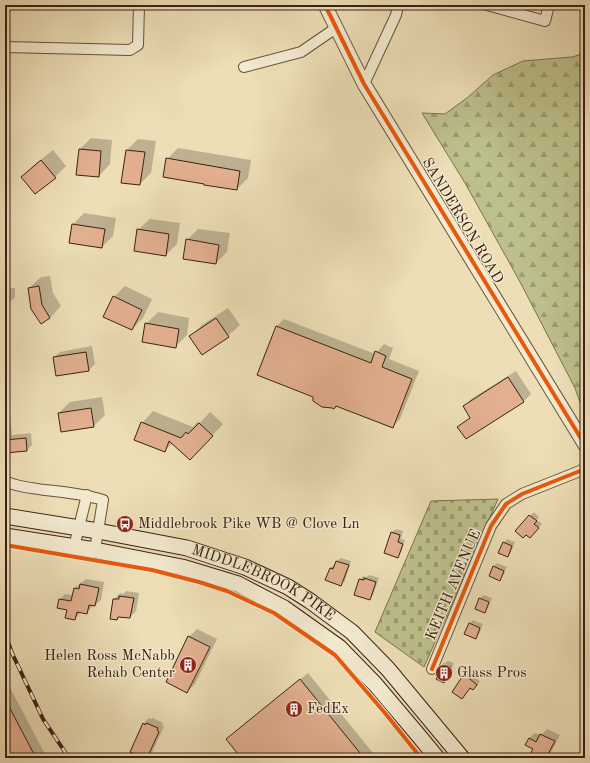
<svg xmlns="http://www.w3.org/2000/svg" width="590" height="763" font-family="'Old Standard TT',serif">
<defs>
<pattern id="forest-firs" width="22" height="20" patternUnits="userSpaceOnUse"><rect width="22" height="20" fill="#bdc08b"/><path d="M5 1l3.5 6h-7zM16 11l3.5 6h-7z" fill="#9b9c70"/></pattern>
<pattern id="cemetery-stones" width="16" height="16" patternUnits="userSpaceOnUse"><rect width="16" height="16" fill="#bdc08b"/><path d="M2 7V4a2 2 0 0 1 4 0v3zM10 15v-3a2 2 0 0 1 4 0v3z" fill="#9b9c70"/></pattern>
</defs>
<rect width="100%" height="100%" fill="#eddeb6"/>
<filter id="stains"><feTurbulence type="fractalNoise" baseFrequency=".005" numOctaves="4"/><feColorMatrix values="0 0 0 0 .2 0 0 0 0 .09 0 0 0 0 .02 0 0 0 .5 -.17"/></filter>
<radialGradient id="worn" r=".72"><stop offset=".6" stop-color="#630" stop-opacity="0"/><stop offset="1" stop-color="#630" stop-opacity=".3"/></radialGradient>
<path fill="url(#forest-firs)" stroke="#7c704e" d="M585,53V416L575,388L519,280L465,183L422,113L445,114L467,98L493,75L523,61L572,57Z"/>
<path fill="url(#cemetery-stones)" stroke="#7c704e" d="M498,499L424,667L375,632L431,501Z"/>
<g fill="#0003">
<path d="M91,138L112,140L110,164L99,176L80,149Z"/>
<path d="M138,139L156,141L151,173L140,184L122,182L127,150Z"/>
<path d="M178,148L251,160L248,178L237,189L167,159Z"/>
<path d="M53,150L66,166L55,177H22L33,166Z"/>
<path d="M84,213L116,218L113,236L102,247L73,224Z"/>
<path d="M150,219L180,223L177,244L166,255L138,230Z"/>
<path d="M198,229L230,233L227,252L216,263L187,240Z"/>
<path d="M5,239H10V269L6,273L7,288H15V297L11,301L5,302Z"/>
<path d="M50,276L53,293L61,306L50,318L29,288L41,277Z"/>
<path d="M125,286L152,299L143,318L132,329L114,297Z"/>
<path d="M228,308L240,325L228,336H191L202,325Z"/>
<path d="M158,312L189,318L187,335L175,347L146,324Z"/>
<path d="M284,319L375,354L384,344L393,348L389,359L419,371L400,419L393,426L314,396L277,326Z"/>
<path d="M5,325L6,339L5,340Z"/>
<path d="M92,346L95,364L89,370L57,375L54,357L60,352Z"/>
<path d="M516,371L531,394L524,401L466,437L459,427L471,417L464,407L471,399Z"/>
<path d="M102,397L105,415L94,426L62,431L59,413L70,402Z"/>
<path d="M153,411L193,427L198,421L200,423L210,412L223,424L201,448L173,443L164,451L142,423Z"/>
<path d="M10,415L12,435L31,433L32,445L27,450L5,452V416Z"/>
<path d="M534,512L539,517L537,520L542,524L530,537L526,534L516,531Z"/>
<path d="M396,529L403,531L401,539L405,540L401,553L398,557L385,553L392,532Z"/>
<path d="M507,539L515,542L511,552L508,556L504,543Z"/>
<path d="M341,558L351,561L345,581L341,584L330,568L334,565H336L337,561Z"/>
<path d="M497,563L507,567L503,576L499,580L493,567Z"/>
<path d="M369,575L379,578L373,595L370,598L360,580L363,576L367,577Z"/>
<path d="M86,579L104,582L101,600L95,605H93L92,607L87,613L81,612L75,619L60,599L65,594L73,595L75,588Z"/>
<path d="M126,591L139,593L136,611L130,617L120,616L117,619L114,599L120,593L123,594Z"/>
<path d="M484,595L492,598L488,608L484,612L476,608L480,598Z"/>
<path d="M473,620L483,624L479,634L475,638L470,623Z"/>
<path d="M197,629L217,639L195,684L187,692L189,637Z"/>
<path d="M448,661L454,663L447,678L444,681L437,678L444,664Z"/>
<path d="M468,671L480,681L477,686L471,687L465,694V675Z"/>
<path d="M308,673L377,758H243L227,739L235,732Z"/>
<path d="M5,678L47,758H8L5,752Z"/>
<path d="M149,718L151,719L153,718L163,723L162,725L164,726L152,753L145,758L143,724Z"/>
<path d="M547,729L560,735L548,758H530L534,749L529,738L535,733L541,735Z"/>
</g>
<g fill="#e2b08f" stroke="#3c2112">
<path d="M79,149L101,151L99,177L76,175Z"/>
<path d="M126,150L145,152L140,185L121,183Z"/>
<path d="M166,158L240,171L237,190L204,185V184L163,177Z"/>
<path d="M41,160L56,178L35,194L21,177Z"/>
<path d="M72,224L105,229L102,248L69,243Z"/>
<path d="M137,229L169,234L166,256L134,251Z"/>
<path d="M186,239L219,245L216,264L183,259Z"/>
<path d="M39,286L42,305L50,318L41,324L31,309L28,288Z"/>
<path d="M113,296L142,310L132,330L103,317Z"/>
<path d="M216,318L229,337L202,355L189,336Z"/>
<path d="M145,323L179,329L176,348L142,342Z"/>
<path d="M276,326L371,363L375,351L386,356L382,367L412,379L393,428L336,406L334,409L332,408L322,407L313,401V397L257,375Z"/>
<path d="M86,352L89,371L56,376L53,357Z"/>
<path d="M508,377L524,402L466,439L457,427L470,418L463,406Z"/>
<path d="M91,408L94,427L61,432L58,413Z"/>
<path d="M141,422L181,438L186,432L188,434L199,423L213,436L190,460L169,441L165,452L134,440Z"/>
<path d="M26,438L27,451L5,453V440Z"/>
<path d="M529,515L537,521L534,524L539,528L530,538L526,535L523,538L515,531Z"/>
<path d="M391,532L400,535L398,542L403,544L398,558L384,553Z"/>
<path d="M503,542L512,546L508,557L498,553Z"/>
<path d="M336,561L349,565L341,586L325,580L330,568L333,569Z"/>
<path d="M493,566L504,571L500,581L489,576Z"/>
<path d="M364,578L376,582L370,600L354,595L359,579L364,580Z"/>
<path d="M80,584L99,588L95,606L89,605L87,614L77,612L75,620L65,618L67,610L57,608L59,599L71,601L74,588L79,589Z"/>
<path d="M119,596L134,598L130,618L118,617L117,620L110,619L113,599H119Z"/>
<path d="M479,598L489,602L485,613L475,609Z"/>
<path d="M469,623L480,628L476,639L464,634Z"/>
<path d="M188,636L210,647L187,693L166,682Z"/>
<path d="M443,664L451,667L444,683L436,679Z"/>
<path d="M464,674L477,685L473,690L470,688L462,699L452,692Z"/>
<path d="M300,679L364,758H241L226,739Z"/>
<path d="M5,699L36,758H7L5,754Z"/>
<path d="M143,723L145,725L146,723L158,728L157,730L159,732L147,758H143L130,752Z"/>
<path d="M540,734L555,741L546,758H528L533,749L525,745L529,738L536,742Z"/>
</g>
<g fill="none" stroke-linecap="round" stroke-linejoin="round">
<g stroke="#68503b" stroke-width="12">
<g id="minor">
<path d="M487,5L545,21L549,5"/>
<path d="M5,47L130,50L138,45L139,5"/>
<path d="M244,67L301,52L336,28"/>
<path d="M364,84L396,15L398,5"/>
<path d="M5,481C16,487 32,488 45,490C65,492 84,494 103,500L95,550"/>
<path d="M74,547L87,495"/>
<path d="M432,669L491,526L506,504L522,494L585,469"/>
</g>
</g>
<g stroke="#68503b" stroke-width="15">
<path id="tertiary" d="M325,5L364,84L585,445"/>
</g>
<g stroke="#3c2112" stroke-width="17">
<g id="secondary">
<path id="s1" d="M5,516L98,531L187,548L245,567L288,587L310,601L352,632L388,669L462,758"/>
<path d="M5,536L95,550L182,567L238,584L284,608L339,647L375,684L419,736L437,758"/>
</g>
</g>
<use href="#minor" stroke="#f3ead0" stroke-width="10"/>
<use href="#tertiary" stroke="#f3ead0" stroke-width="13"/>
<use href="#secondary" stroke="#f3ead0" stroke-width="15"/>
<g stroke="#3c2112" stroke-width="4">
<path id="rail" d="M5,634L12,653L43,719L69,758"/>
</g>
<use href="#rail" stroke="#f3ead0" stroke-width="2.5" stroke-dasharray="8" stroke-linecap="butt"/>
<g stroke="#f3ead0" stroke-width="6">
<g id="cycleway">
<path d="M325,5L364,84L585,445"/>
<path d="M5,545L152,570L199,582L227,591L274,613L335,655L385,713L421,758"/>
<path d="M432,669L491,526L506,504L522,494L585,469"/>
</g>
</g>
<use href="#cycleway" stroke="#e8590c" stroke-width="4"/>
</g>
<defs>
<g id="bus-disc" transform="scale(0.9)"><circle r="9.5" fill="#8f2418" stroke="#f3ead0"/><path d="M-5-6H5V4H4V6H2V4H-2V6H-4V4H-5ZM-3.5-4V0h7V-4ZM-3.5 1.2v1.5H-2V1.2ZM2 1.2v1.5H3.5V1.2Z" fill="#fff"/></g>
<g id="building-disc" transform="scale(0.9)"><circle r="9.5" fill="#8f2418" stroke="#f3ead0"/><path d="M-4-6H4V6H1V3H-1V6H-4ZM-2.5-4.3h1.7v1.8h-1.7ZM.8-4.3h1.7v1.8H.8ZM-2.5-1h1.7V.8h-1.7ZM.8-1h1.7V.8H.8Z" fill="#fff"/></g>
</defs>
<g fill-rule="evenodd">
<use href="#bus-disc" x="125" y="524"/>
<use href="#building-disc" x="188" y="665"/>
<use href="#building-disc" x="444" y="673"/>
<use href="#building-disc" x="294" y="709"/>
</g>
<g text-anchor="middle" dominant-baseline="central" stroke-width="3" stroke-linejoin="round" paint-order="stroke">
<g font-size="15" fill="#3c2112" stroke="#f3ead0">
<text transform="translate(462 221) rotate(59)">SANDERSON ROAD</text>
<text stroke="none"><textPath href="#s1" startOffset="269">MIDDLEBROOK PIKE</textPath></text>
<text transform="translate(454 585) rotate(-67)">KEITH AVENUE</text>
</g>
<g font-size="15" fill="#3c2112" stroke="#f3ead0" text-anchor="start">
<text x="138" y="524">Middlebrook Pike WB @ Clove Ln</text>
<text x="175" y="656" text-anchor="end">Helen Ross McNabb<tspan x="175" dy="17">Rehab Center</tspan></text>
<text x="457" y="673">Glass Pros</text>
<text x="307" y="709">FedEx</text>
</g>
</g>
<rect width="590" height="763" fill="none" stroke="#eddeb6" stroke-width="20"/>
<rect x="6" y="6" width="578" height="751" fill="none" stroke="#3c2112" stroke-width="2"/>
<rect x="10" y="10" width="570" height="743" fill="none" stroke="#3c2112"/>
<rect width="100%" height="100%" filter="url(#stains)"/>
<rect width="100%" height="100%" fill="url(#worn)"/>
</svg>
